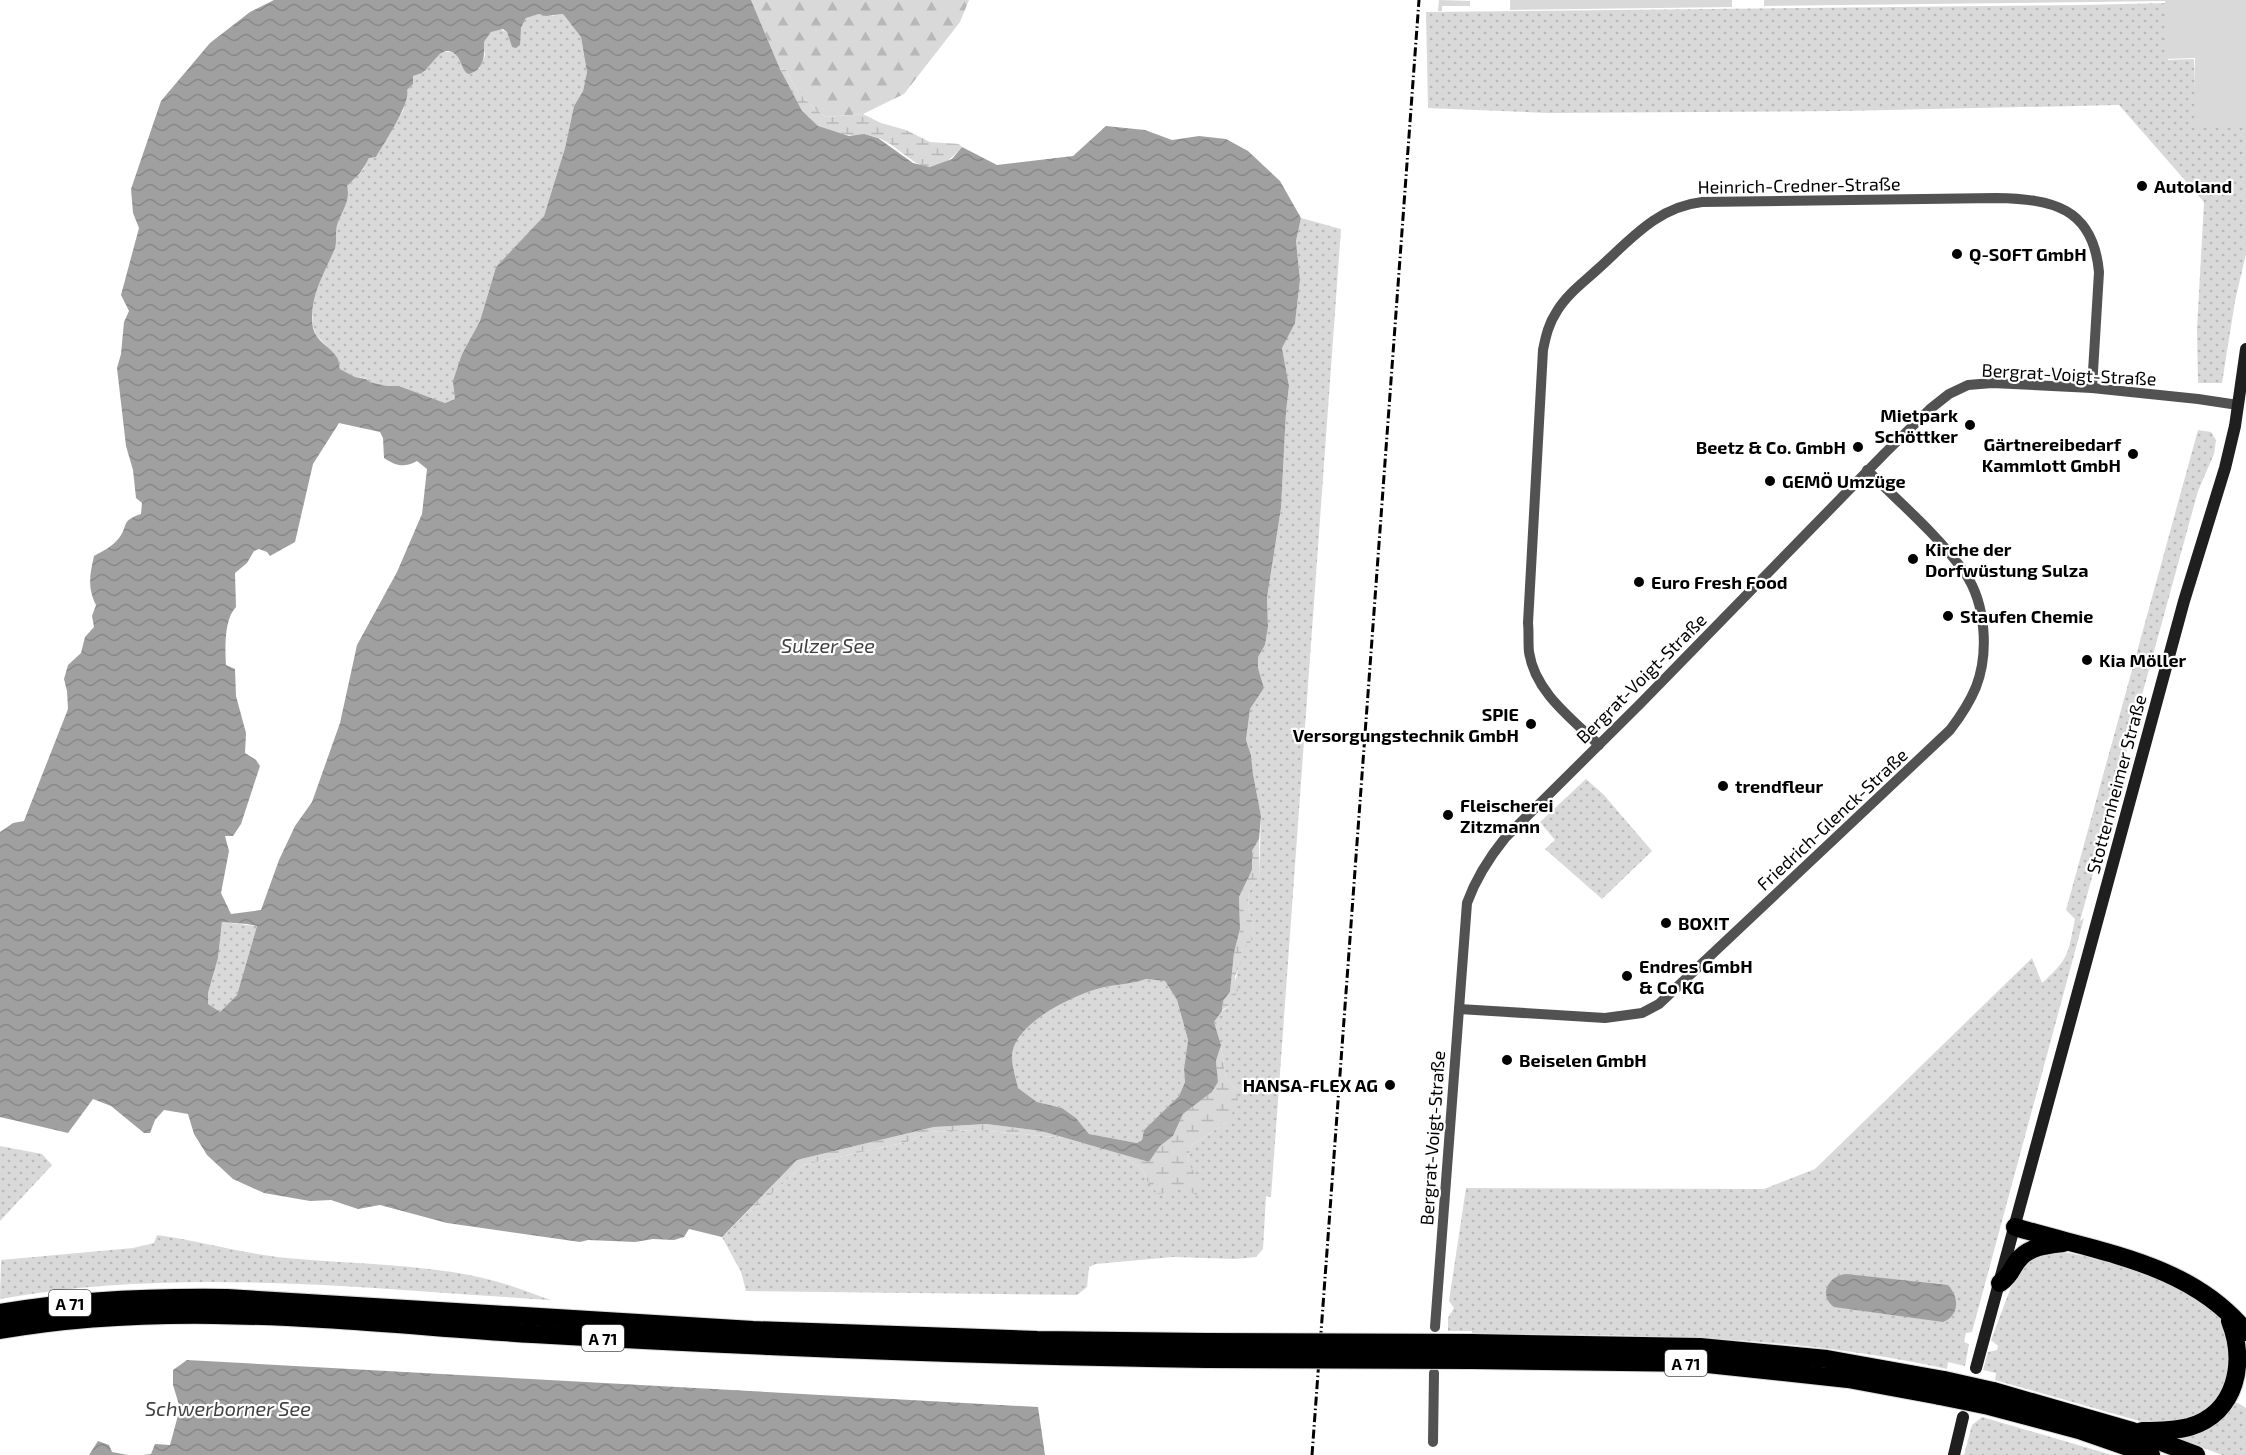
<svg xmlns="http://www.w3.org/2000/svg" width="2246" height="1455" font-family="'Exo 2',sans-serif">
<defs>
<pattern id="grass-dots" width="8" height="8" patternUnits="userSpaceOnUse" patternTransform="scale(1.5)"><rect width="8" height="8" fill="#d9d9d9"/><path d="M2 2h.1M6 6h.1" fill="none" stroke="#b8b8b8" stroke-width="1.8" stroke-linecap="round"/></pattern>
<pattern id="forest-firs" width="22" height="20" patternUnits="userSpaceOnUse" patternTransform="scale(1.5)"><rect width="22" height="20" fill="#d9d9d9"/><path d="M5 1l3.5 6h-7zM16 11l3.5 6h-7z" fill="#b8b8b8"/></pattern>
<pattern id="wetland-marsh" width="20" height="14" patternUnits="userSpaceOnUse" patternTransform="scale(1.5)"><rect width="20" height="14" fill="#d9d9d9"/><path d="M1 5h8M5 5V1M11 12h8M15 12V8" fill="none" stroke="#b8b8b8"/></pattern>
<pattern id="water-waves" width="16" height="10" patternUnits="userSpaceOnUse" patternTransform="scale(1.5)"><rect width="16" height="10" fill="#a0a0a0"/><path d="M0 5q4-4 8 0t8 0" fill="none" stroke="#888"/></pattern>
</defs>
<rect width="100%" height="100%" fill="#fff"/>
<g fill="url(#grass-dots)">
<path d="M2167,3L2168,60L2194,59L2196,123L2246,124V254L2235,301L2222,383H2198L2197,329L2204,202L2119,105L1842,111L1548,113L1428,108L1426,12L2080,5Z"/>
<path d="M539,14L553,16L563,14L581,37L587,72L583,91L574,106L565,148L544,216L496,267L480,321L462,354L455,399L445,403L399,386H387L368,382L366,378L355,377L340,369L337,357L316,335L313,326L312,305L317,286L335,247L336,228L347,186L354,180L357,174L363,170L369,158L376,157L382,145L403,111L407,90L413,84V76L424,72L437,56L444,52H451L479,69L485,55L484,42L491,32L499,29L507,32L512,47L526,18Z"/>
<path d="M1301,218L1341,229L1271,1197L1266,1196L1263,1249L1256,1257L1235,1259L1173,1257L1096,1264L1089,1267L1087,1287L1077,1295L746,1291L741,1272L722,1237L745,1214L759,1206L803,1165L907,1142L929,1132L976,1130L1065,1138L1119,1153L1143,1170L1147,1181L1178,1184L1194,1177L1187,1160L1192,1145L1226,1123L1237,1090L1226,1078L1221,1045L1214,1022L1222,1011L1231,1005L1242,948L1254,928L1248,908L1249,892L1259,876L1261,816L1253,774L1251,755L1246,740L1250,709L1264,688L1258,668V657L1265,645L1268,627L1267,598L1281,508L1286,412L1289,386L1282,348L1295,322L1300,280L1296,241Z"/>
<path d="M2198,430L2211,432L2216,440L2214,454L2198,491L2080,921L2084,918L1972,1332L1966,1333L1964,1342L1969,1344L1965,1366L1948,1362L1947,1369C1791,1334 1631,1335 1472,1334V1331H1448V1318L1454,1308L1449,1301L1466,1188L1764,1189L1815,1169L2032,958L2042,983C2069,959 2068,954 2075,919L2066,910Z"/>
<path d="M1586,779L1603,794L1652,851L1602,899L1545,849L1555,840L1540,822Z"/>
<path d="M222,922L257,926L237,995L220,1012L208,1005V993L218,958Z"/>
<path d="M1146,979L1165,981L1177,1000L1188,1040L1184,1069L1185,1082L1179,1096L1144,1130L1142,1140L1137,1143L1089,1134L1076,1118L1062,1108L1037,1102L1018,1088C1016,1078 1012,1067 1012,1056C1013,1023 1077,993 1105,987C1119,984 1132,984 1146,979Z"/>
<path d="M0,1146L42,1154L52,1165L0,1221Z"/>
<path d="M157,1235C201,1241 243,1254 287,1258C356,1265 427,1263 495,1281C514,1286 532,1294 551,1300C368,1289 182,1266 0,1299L1,1260L133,1248L154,1243Z"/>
<path d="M2052,1250L2106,1260L2171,1280L2220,1316L2229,1330L2232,1384L2195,1420L2150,1424L1995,1380L1996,1373L1983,1370L1988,1352L1997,1350L1998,1346L1991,1340L2017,1271L2031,1256Z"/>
<path d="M2233,1403H2238L2246,1408V1455H2222L2175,1437Z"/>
<path d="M1982,1417L2112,1455H1964L1972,1425Z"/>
</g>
<path fill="url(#forest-firs)" d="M751,0H969L960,22L904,94L863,114L826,117C807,104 796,91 786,70L780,69Z"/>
<g fill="url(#wetland-marsh)">
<path d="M780,69L786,70C796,91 807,104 826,117L863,114L881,123L906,130L930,142L959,144L962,147C923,192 909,148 876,137C866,134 858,137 848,135C840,134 825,130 818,126C798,114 790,88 780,69Z"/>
<path d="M1259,839V876L1249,892L1248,908L1254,928L1250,943L1242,948L1240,963L1235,977L1238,990L1231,1005L1222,1010L1223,1001L1230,992L1234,953L1240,929L1239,897L1252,870V851Z"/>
<path d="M1221,1045L1226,1078L1237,1090L1238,1104L1226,1123L1192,1145L1187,1160L1202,1188L1196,1195L1179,1185L1171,1192L1158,1194L1147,1181L1143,1170L1119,1153L1149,1162L1160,1146L1173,1136L1183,1114L1212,1092L1218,1082L1216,1061Z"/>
<path d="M986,1124L1041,1131L1065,1138L976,1130L929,1132L907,1142L803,1165L759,1206L745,1214L797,1160L934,1127Z"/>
</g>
<g fill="#d9d9d9">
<path d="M1439,0L1470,1V6H1442V11H1438Z"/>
<path d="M1510,0H1732V7L1510,10Z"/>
<path d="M1764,0H2246V128H2194L2195,58L2167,59L2165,1L1764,6Z"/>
</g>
<g fill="url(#water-waves)" fill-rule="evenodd">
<path d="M274,0H751L780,69L802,111L818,126L849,136L864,134L878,138L913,163L930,167L952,159L962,147L997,165L1073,156L1106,126L1145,130L1172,140L1199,136L1226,139L1248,151L1280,181L1301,218L1296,241L1300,280L1295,323L1282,348L1289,386L1286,412L1281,508L1267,598L1268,627L1265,645L1258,657V668L1264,688L1250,709L1246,740L1251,755L1253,774L1261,816L1259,839L1252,851V870L1239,897L1240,929L1234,953L1230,992L1223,1001L1222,1011L1214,1022L1221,1045L1216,1061L1218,1082L1212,1092L1183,1114L1173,1136L1160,1146L1149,1162L1041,1131L986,1124L934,1127L797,1160L722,1237L689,1229L684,1237L674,1240L653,1239L635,1242L588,1240L580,1242L447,1223L380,1205L358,1209L331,1200L310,1201L264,1193L233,1179L207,1155L194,1134L188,1114L164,1110L155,1120L150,1133H144L111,1106L93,1099L68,1133L0,1117V832L13,823L24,821L68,709L67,691L64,679L68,665L81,653L85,637L94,627L92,616L96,605C87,587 90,574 94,556C103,551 113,546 119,538C129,525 120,521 141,514L142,503L136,498L133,470L126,446L117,368L121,354L124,322L129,311L121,295L139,228L133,213L131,189L161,101L210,43L250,12ZM539,14L546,16L563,14L581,37L587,72L583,91L574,106L565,148L544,216L496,267L480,321L462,354L453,381L455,399L445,403L399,386H387L369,382L366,379L355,377L340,369C339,365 339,359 336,356C329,346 316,341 313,328C308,297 324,275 335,248C337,241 335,233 337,225C341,212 351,201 347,186C356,178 364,169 369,158L376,157C384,143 411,103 407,90L413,84V76C416,75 419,74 422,73C431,68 442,41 456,55C462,60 461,69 468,74C484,71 485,55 484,42L491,32L503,29L507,32L512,47L516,48L520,45L521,28L526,18ZM339,423L380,432L383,438L384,458C396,466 404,468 417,461L427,469L422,514L397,572L357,645L340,723L312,802L295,826L279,860L261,910L231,914L221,893L229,851L225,836H233L241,824L260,766L256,760L245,753L246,733L236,696L235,669L226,665C225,649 224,619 236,607L235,573L247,563L254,551L259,549L267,552L270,556L295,542L313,464ZM222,922L247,924L257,926L237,995L220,1012L208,1004V993L218,958ZM1146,979L1165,981L1177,1000L1188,1040L1184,1069L1185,1082L1179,1096L1144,1130L1142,1140L1137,1143L1089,1134L1076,1118L1062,1108L1037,1102L1018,1088C1016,1078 1012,1067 1012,1056C1013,1023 1077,993 1105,987C1119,984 1132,984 1146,979Z"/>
<path d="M1846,1274L1948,1285C1959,1297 1960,1315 1943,1322L1834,1307C1818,1295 1828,1276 1846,1274Z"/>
<path d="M187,1360L1038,1407L1045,1455H143L151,1454L155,1444L170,1445L180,1408L173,1385V1370Z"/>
<path d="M98,1441L109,1445L112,1452L128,1455H89Z"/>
</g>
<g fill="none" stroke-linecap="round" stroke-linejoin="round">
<g stroke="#dbdbdb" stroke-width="20">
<g id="highway">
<path d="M2015,1227C2096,1252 2190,1262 2246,1332"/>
<path d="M2000,1283C2014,1273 2011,1266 2021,1257C2032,1246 2048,1245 2063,1243"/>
<path d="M0,1313C76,1300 150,1297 227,1298L753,1330L1037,1340L1207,1342"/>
<path d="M0,1330C177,1299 355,1323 533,1334C758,1347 982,1356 1207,1359"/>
<path d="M1472,1343L1700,1347L1827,1359L1944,1380"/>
<path d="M1472,1360L1698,1363L1848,1379L1940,1396"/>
<path d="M1993,1391L2132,1431L2196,1455"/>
<path d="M1989,1406L2079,1430L2151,1455"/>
<path d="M2142,1431C2157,1431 2174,1431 2189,1427C2237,1413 2246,1362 2230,1321"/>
</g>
</g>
<g stroke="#525252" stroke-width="10">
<path d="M1599,745C1571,718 1535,692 1529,652C1528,642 1529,632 1528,623L1543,350C1546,335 1549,323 1557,311C1567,294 1585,281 1599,268C1630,240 1657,207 1702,202L1996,198C2052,199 2093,207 2099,272L2092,388"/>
<path d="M1459,1009L1605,1018L1642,1013L1659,1004L1950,730C1960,717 1969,704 1976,687C1989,653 1986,604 1965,573C1938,535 1900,503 1867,470"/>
<path d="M1435,1327L1467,903C1476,878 1488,859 1505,838L1640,704L1885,453L1930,409L1949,394L1968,385L1992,383L2092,388L2198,399L2238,405"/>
<path d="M1433,1442L1434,1373"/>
</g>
<g stroke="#1f1f1f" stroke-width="12">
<path d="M1976,1368L2184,601L2225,468L2235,426L2246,349"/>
<path d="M1954,1455L1963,1417"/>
</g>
<use href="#highway" stroke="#000" stroke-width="18"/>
<path stroke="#000" stroke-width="3" stroke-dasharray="9 3 1.5 3" stroke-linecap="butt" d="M1312,1455L1419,0"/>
<g stroke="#dbdbdb" stroke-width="20" stroke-linecap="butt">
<g id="highway-bridge">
<path d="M1207,1342L1472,1343"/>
<path d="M1207,1359L1472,1360"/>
<path d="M1944,1380L1993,1391"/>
<path d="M1940,1396L1989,1406"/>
</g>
</g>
<use href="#highway-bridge" stroke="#000" stroke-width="18"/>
</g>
<g fill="#000" stroke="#fff" stroke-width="2">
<circle cx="2142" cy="186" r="6"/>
<circle cx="1957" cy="254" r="6"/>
<circle cx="1970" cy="425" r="6"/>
<circle cx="1858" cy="447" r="6"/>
<circle cx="2133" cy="454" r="6"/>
<circle cx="1770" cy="481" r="6"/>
<circle cx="1913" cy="559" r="6"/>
<circle cx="1639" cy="582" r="6"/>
<circle cx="1948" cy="616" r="6"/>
<circle cx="2087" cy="660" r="6"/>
<circle cx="1531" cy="724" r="6"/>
<circle cx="1723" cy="786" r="6"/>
<circle cx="1448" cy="815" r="6"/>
<circle cx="1666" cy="923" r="6"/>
<circle cx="1627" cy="976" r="6"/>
<circle cx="1507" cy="1060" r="6"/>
<circle cx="1390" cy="1085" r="6"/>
</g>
<g text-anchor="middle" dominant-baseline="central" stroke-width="4.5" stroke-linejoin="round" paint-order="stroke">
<g fill="#fff" stroke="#4c4c4c" stroke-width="1.5">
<rect x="49" y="1290" width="42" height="26" rx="4.5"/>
<rect x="582" y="1325" width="42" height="26" rx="4.5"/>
<rect x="1665" y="1350" width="42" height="26" rx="4.5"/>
</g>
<g font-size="16" font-weight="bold" fill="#000">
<text x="70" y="1303">A 71</text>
<text x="603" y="1338">A 71</text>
<text x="1686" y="1363">A 71</text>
</g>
<g font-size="18" fill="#000" stroke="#fff">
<text transform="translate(1799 185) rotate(-1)">Heinrich-Credner-Straße</text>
<text transform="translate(2069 374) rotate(3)">Bergrat-Voigt-Straße</text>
<text transform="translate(1641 678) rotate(-45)">Bergrat-Voigt-Straße</text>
<text transform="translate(2116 784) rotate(-75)">Stotternheimer Straße</text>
<text transform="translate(1832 819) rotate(-43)">Friedrich-Glenck-Straße</text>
<text transform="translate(1432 1138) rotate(-86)">Bergrat-Voigt-Straße</text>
</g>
<g font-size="18" font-weight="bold" fill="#000" stroke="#fff" text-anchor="start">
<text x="2154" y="186">Autoland</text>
<text x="1969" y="254">Q-SOFT GmbH</text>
<text x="1958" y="415" text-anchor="end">Mietpark<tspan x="1958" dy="21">Schöttker</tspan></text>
<text x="2121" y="444" text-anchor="end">Gärtnereibedarf<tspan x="2121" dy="21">Kammlott GmbH</tspan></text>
<text x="1846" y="447" text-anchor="end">Beetz &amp; Co. GmbH</text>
<text x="1782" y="481">GEMÖ Umzüge</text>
<text x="1925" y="549">Kirche der<tspan x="1925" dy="21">Dorfwüstung Sulza</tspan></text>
<text x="1651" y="582">Euro Fresh Food</text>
<text x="1960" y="616">Staufen Chemie</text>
<text x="2099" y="660">Kia Möller</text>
<text x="1519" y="714" text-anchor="end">SPIE<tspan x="1519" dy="21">Versorgungstechnik GmbH</tspan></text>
<text x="1735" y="786">trendfleur</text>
<text x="1460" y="805">Fleischerei<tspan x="1460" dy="21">Zitzmann</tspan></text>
<text x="1678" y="923">BOX!T</text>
<text x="1639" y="966">Endres GmbH<tspan x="1639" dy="21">&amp; Co KG</tspan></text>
<text x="1519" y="1060">Beiselen GmbH</text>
<text x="1378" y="1085" text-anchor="end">HANSA-FLEX AG</text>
</g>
<g font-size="20" font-style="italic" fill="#414141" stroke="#fff">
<text x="828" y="645">Sulzer See</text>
<text x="228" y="1408">Schwerborner See</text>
</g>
</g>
</svg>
